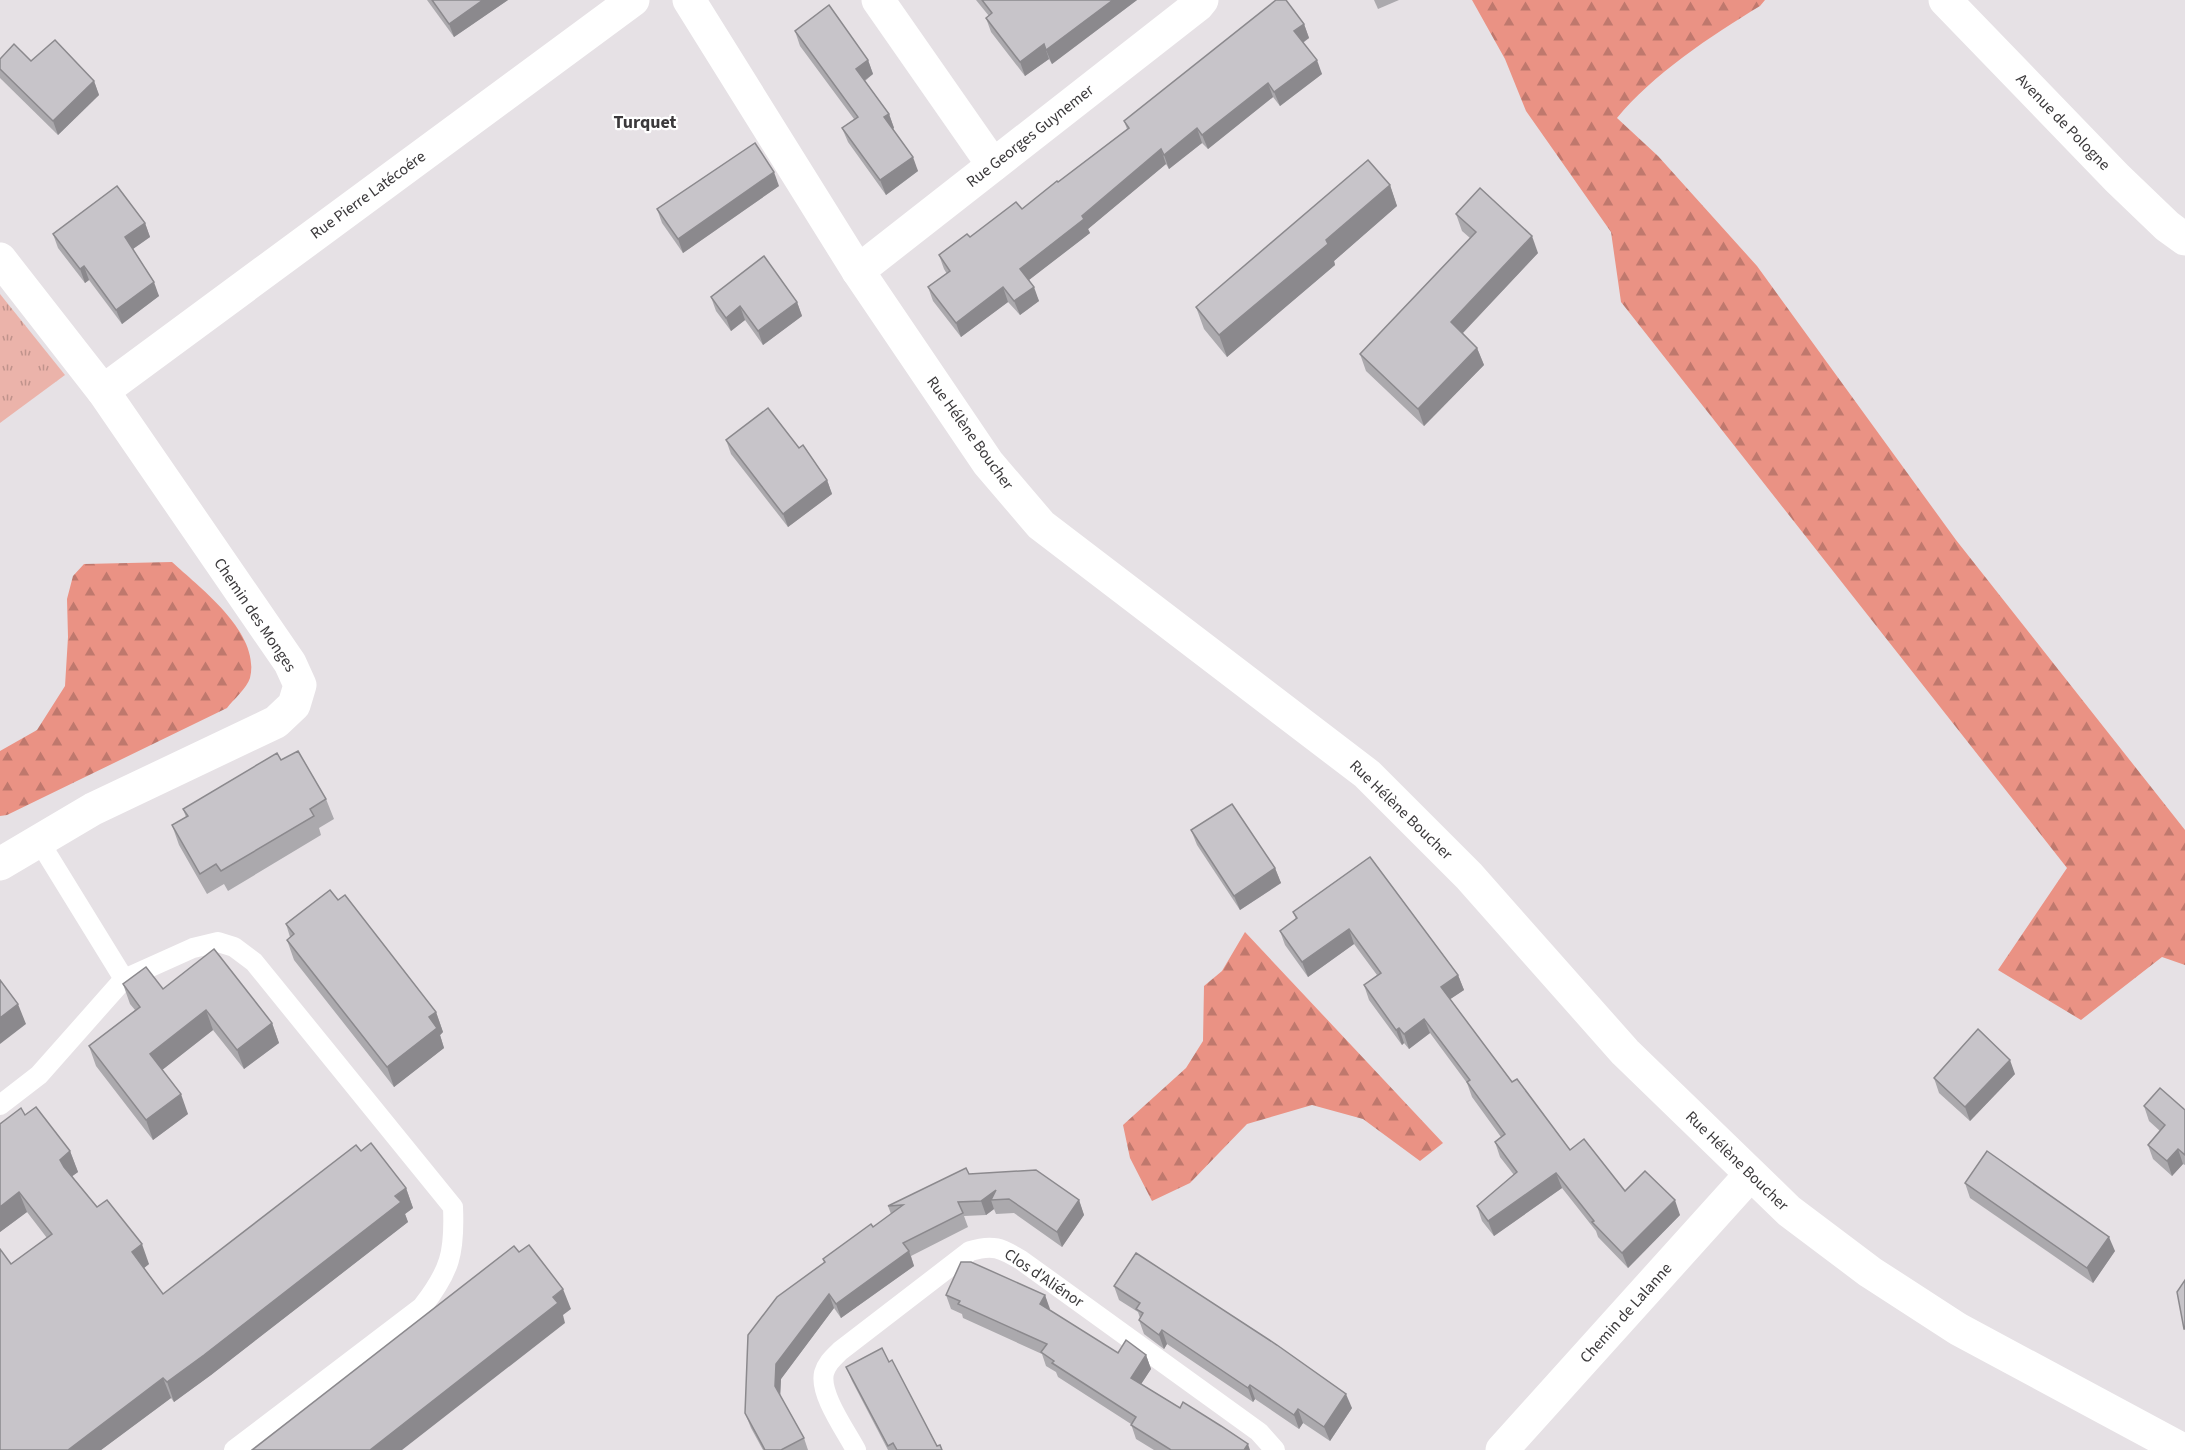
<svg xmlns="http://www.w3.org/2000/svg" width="2185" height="1450" font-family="'Source Sans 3',sans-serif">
<defs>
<pattern id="grass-tufts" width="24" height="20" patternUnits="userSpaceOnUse" patternTransform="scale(1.5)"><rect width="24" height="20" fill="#ebb3aa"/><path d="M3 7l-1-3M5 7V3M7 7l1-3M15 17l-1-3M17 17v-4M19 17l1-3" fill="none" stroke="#c0938c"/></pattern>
<pattern id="forest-firs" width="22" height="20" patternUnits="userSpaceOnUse" patternTransform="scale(1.5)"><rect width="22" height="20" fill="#ea9284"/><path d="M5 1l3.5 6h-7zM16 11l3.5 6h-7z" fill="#bf786d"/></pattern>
</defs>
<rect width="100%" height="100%" fill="#e6e1e5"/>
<path fill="url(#grass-tufts)" d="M0,294L65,375L0,423Z"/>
<g fill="url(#forest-firs)">
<path d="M1472,0H1765L1760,6C1712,35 1652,75 1617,118L1658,156L1757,266L1956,540L2185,830V965L2162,957L2081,1020L1998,970L2067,868L1621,302L1611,232L1526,111L1505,59Z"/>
<path d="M172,562C201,589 261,633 250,678C247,688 233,700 227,708L7,815L0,816V751L37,730L65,686L68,637L67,599L73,576L84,564Z"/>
<path d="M1245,932L1443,1143L1420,1161L1363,1119L1312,1105L1247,1124L1190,1183L1152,1201L1130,1158L1123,1125L1186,1068L1203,1041L1204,986L1222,971Z"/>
</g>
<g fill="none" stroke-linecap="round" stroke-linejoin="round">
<g stroke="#fff" stroke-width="20">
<path d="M39,841L124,979"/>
<path d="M0,1105L39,1075L124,979L193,948L218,942L234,947L254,962L453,1207C455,1253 450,1271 422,1307L234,1450"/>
<path d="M856,1450C846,1431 819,1394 824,1373C827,1363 833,1358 840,1351L970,1251C993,1244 1001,1248 1021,1260L1259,1432L1275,1450"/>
</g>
<g stroke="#fff" stroke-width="33">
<path d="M689,0L858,271L988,463L1041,525L1367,774L1469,876L1625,1052L1789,1211L1870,1272L1958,1329L2183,1450"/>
<path d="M878,0L993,165"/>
<path d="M1945,0L2117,178L2167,226L2185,239"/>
<path d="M0,259L103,391L290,663L300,685L294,705L276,722L93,809L0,864"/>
<path d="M858,271L1198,5L1202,0"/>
<path d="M103,391L633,0"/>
<path d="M1502,1450L1750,1175"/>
</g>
</g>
<g fill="#aba9ad">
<path d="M427,0H508L454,37Z"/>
<path d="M976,0H1137L1052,64L1049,59L1025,76L991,32L986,18L989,16Z"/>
<path d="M1374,0H1399L1378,9Z"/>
<path d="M1304,24L1309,38L1303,43L1322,74L1280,106L1273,97L1208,149L1202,143L1169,169L1166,164L1088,229L1090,233L1029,280L1039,301L1020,315L1008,302L961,337L933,301L928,287L947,274L944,269L939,255L1022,209L1058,182L1127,129L1124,121Z"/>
<path d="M795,31L868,60L873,74L865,81L889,114L894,128L893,129L918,171L886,195L848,142L842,128L854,119L800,46Z"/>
<path d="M0,59L31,61L94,81L99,95L58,135L0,78Z"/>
<path d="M1390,185L1397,206L1334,261L1335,265L1227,357L1204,329L1196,307Z"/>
<path d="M779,186L683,253L662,223L657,209Z"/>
<path d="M1456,214L1538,253L1463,333L1477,348L1484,365L1424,426L1366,371L1360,354L1470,238L1462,231Z"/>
<path d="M145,223L150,237L133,249L159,296L122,324L89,280L85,283L58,248L53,234Z"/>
<path d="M711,297L797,302L802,316L763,345L745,320L731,331L716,311Z"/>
<path d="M726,440L799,448L827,480L832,494L788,527L731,454Z"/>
<path d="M281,760L326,799L334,819L319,828L321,835L228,891L224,884L207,894L179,845L172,825L186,817L183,809Z"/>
<path d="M1191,830L1275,868L1281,883L1240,910L1197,845Z"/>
<path d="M1370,857L1458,975L1464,990L1450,999L1512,1082L1570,1150L1625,1191L1680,1215L1628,1268L1598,1237L1596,1231L1562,1188L1494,1236L1482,1221L1477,1206L1514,1175L1500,1157L1495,1142L1501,1137L1472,1097L1467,1083L1430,1033L1409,1049L1404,1043L1402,1045L1369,1000L1364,985L1377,975L1354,944L1308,977L1285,945L1280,931L1296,919L1293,912Z"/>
<path d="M338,900L436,1012L443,1032L440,1035L444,1048L394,1087L294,960L287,940L290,937L286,924Z"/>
<path d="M123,984L163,989L272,1023L279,1043L244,1069L213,1030L162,1070L188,1114L153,1140L96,1066L89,1046L135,1010L130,1004Z"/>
<path d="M2015,1074L1970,1121L1939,1093L1934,1078Z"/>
<path d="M2144,1106L2185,1110V1165L2183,1164L2172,1176L2153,1159L2148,1145L2160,1131L2149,1121Z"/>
<path d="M25,1115L70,1151L78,1172L72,1176L97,1207L149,1264L144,1268L163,1294L361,1151L406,1188L413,1208L405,1214L408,1222L211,1375L174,1402L171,1398L101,1450H0L11,1264L47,1238L27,1212L0,1232V1124Z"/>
<path d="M969,1174L1079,1200L1084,1215L1062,1247L1014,1213L996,1214L994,1209L986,1215L964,1216L968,1227L911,1256L914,1266L841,1318L834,1308L781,1379L780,1395L804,1438L808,1450H763L751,1428L745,1413L824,1262L823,1259L873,1227L891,1214L888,1206Z"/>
<path d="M1965,1183L2115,1251L2093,1283L1970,1198Z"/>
<path d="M1114,1286L1352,1408L1330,1441L1303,1423L1299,1429L1255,1399L1253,1402L1167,1344L1164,1349L1144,1334L1139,1320L1140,1318L1138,1312L1119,1300Z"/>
<path d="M946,1295H1045L1049,1310L1118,1353L1146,1355L1151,1369L1141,1384L1250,1450H1154L1136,1439L1131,1424L1058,1377L1056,1372L1046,1366L1042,1354L963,1318L962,1314L951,1309Z"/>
<path d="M889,1362L937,1446L942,1450H888L852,1381L846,1367Z"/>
</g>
<g fill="#8b898d">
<path d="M483,0H508L454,37L449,24Z"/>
<path d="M1113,0H1137L1052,64L1046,50Z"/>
<path d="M1304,24L1309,38L1299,45L1294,31Z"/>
<path d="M1044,44L1049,59L1025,76L1020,62Z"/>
<path d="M868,60L873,74L861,83L856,69Z"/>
<path d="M1317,60L1322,74L1280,106L1274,92Z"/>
<path d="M94,81L99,95L58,135L53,121Z"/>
<path d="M1268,83L1273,97L1208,149L1202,135Z"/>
<path d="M889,114L894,128L889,132L884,117Z"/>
<path d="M1197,128L1202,143L1169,169L1164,155Z"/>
<path d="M1161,149L1166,164L1088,229L1090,233L1025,283L1020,269Z"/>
<path d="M913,157L918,171L886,195L880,180Z"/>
<path d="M774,172L779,186L683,253L678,239Z"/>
<path d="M1390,185L1397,206L1334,261L1335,265L1227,357L1219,335L1326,240Z"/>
<path d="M145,223L150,237L130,251L125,237Z"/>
<path d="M1532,236L1538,253L1457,339L1451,322Z"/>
<path d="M84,266L89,280L85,283L80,269Z"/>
<path d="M154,282L159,296L122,324L116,310Z"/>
<path d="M1003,287L1008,302L961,337L956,323Z"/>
<path d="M1034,287L1039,301L1020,315L1014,301Z"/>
<path d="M797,302L802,316L763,345L758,331Z"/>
<path d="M740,306L745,320L731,331L726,318Z"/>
<path d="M1477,348L1484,365L1424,426L1418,409Z"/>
<path d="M827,480L832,494L788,527L783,514Z"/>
<path d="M1275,868L1281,883L1240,910L1234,896Z"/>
<path d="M1349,929L1354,944L1308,977L1302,962Z"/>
<path d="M1458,975L1464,990L1446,1002L1441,987Z"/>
<path d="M18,1004L26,1024L0,1044V1018Z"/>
<path d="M206,1010L213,1030L157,1074L150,1054Z"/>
<path d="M436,1012L443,1032L440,1035L444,1048L394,1087L387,1067L429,1017Z"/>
<path d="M1424,1019L1430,1033L1409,1049L1404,1034Z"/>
<path d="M272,1023L279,1043L244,1069L237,1050Z"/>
<path d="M1399,1028L1404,1043L1402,1045L1396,1030Z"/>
<path d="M2010,1060L2015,1074L1970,1121L1965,1107Z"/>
<path d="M181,1094L188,1114L153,1140L146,1120Z"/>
<path d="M2178,1149L2183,1164L2172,1176L2167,1161Z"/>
<path d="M70,1151L78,1172L67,1180L60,1160Z"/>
<path d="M1556,1173L1562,1188L1494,1236L1488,1221Z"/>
<path d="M406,1188L413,1208L405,1214L408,1222L211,1375L174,1402L167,1382Z"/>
<path d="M996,1190L991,1200L994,1209L986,1215L981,1201Z"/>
<path d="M19,1192L27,1212L0,1232V1207Z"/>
<path d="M1079,1200L1084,1215L1062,1247L1057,1232Z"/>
<path d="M1675,1200L1680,1215L1628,1268L1622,1253Z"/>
<path d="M2109,1237L2115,1251L2093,1283L2087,1268Z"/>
<path d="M142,1244L149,1264L139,1272L132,1252Z"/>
<path d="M909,1251L914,1266L841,1318L836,1304Z"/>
<path d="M563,1289L571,1309L563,1315L565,1323L402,1450H370Z"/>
<path d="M829,1294L834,1308L781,1379L780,1400L775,1386L776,1364Z"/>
<path d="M1045,1295L1050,1309L1045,1318L1040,1304Z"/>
<path d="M1162,1330L1167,1344L1164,1349L1159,1335Z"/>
<path d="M1146,1355L1151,1369L1136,1392L1131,1378Z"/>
<path d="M163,1378L171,1398L101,1450H68Z"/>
<path d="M1250,1385L1255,1399L1253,1402L1248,1388Z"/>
<path d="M1346,1394L1352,1408L1330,1441L1324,1427Z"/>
<path d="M1298,1409L1303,1423L1299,1429L1294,1415Z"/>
<path d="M1248,1444L1250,1450H1244Z"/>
</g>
<g fill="#c7c4c9" stroke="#8b898d" stroke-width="1.5">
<path d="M432,0H483L449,24Z"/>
<path d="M982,0H1113L1046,50L1044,44L1020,62L986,18L992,13Z"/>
<path d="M1276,0H1286L1304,24L1294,31L1317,60L1274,92L1268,83L1202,135L1197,128L1164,155L1161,149L1082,216L1084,219L1020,269L1034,287L1014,301L1003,287L956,323L928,287L950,271L939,255L967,234L970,237L1016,202L1022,209L1057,181L1058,182L1129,128L1124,121Z"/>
<path d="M829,5L868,60L856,69L889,114L884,117L913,157L880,180L842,128L858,117L795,31Z"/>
<path d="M55,40L94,81L53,121L0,69V59L14,44L31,61Z"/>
<path d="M755,143L774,172L678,239L657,209Z"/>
<path d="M1368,160L1390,185L1326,240L1328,244L1219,335L1196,307Z"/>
<path d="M117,186L145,223L125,237L154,282L116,310L84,266L80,269L53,234Z"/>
<path d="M1480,188L1532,236L1451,322L1477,348L1418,409L1360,354L1476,232L1456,214Z"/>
<path d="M764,256L797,302L758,331L740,306L726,318L711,297Z"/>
<path d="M768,408L799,448L803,445L827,480L783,514L726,440Z"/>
<path d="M298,751L326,799L310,809L314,816L221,871L216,864L200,874L172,825L188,816L183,809L277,753L281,760Z"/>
<path d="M1232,804L1275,868L1234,896L1191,830Z"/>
<path d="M1370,857L1458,975L1441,987L1512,1082L1517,1079L1570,1150L1584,1139L1625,1191L1645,1171L1675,1200L1622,1253L1592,1222L1594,1221L1556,1173L1488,1221L1477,1206L1517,1172L1495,1142L1505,1134L1467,1082L1470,1080L1424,1019L1404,1034L1399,1028L1396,1030L1364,985L1381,973L1349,929L1302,962L1280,931L1297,918L1293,912Z"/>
<path d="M330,890L338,900L345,895L436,1012L429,1017L437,1028L387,1067L287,940L294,934L286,924Z"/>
<path d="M214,949L272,1023L237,1050L206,1010L150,1054L181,1094L146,1120L89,1046L140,1007L123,984L146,967L163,989Z"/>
<path d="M0,980L18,1004L0,1018Z"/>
<path d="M1978,1029L2010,1060L1965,1107L1934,1078Z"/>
<path d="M2160,1088L2185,1110V1155L2178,1149L2167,1161L2148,1145L2165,1125L2144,1106Z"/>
<path d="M36,1107L70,1151L60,1160L64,1167L97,1207L107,1200L142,1244L132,1252L163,1294L356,1145L361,1151L371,1143L406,1188L395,1196L401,1202L204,1355L167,1382L163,1378L68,1450H0V1249L11,1264L52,1234L19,1192L0,1207V1124L21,1108L25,1115Z"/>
<path d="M1987,1151L2109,1237L2087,1268L1965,1183Z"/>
<path d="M966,1168L969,1174L1036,1170L1079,1200L1057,1232L1009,1199L991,1200L996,1190L981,1201L958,1202L963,1213L903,1243L909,1251L836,1304L829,1294L776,1364L775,1386L804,1438L781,1450H765L745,1413L748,1335L777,1297L825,1262L823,1259L871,1224L873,1227L903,1205L888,1206Z"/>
<path d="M529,1245L563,1289L553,1297L558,1303L370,1450H252L514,1246L519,1252Z"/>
<path d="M1136,1253L1277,1345L1346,1394L1324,1427L1298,1409L1294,1415L1250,1385L1248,1388L1162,1330L1159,1335L1139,1320L1143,1313L1136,1309L1140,1303L1114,1286Z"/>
<path d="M961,1262H971L1045,1295L1040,1304L1118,1353L1126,1340L1146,1355L1131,1378L1180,1408L1183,1402L1221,1426L1248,1444L1244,1450H1245H1171L1131,1425L1136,1417L1052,1363L1054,1361L1041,1352L1047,1344L958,1304L960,1301L946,1295Z"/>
<path d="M2185,1280V1329H2184L2177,1292Z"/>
<path d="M882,1348L889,1362L892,1360L937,1446L940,1445L942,1450H897L893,1443L888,1446L846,1367Z"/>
</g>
<g text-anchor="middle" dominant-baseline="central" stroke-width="4.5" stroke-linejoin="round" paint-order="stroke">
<g font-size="16" fill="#3b393b" stroke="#fff">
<text transform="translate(2063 122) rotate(46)">Avenue de Pologne</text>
<text transform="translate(1030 136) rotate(-38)">Rue Georges Guynemer</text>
<text transform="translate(368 195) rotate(-36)">Rue Pierre Latécoére</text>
<text transform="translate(970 433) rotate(54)">Rue Hélène Boucher</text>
<text transform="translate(255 615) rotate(56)">Chemin des Monges</text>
<text transform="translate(1401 810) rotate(44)">Rue Hélène Boucher</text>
<text transform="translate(1737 1161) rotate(44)">Rue Hélène Boucher</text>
<text transform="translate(1044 1278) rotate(34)">Clos d'Aliénor</text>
<text transform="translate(1626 1313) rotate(-48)">Chemin de Lalanne</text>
</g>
<g font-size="18" font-weight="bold" fill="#3b393b" stroke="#fff">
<text x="645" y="122">Turquet</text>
</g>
</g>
</svg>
